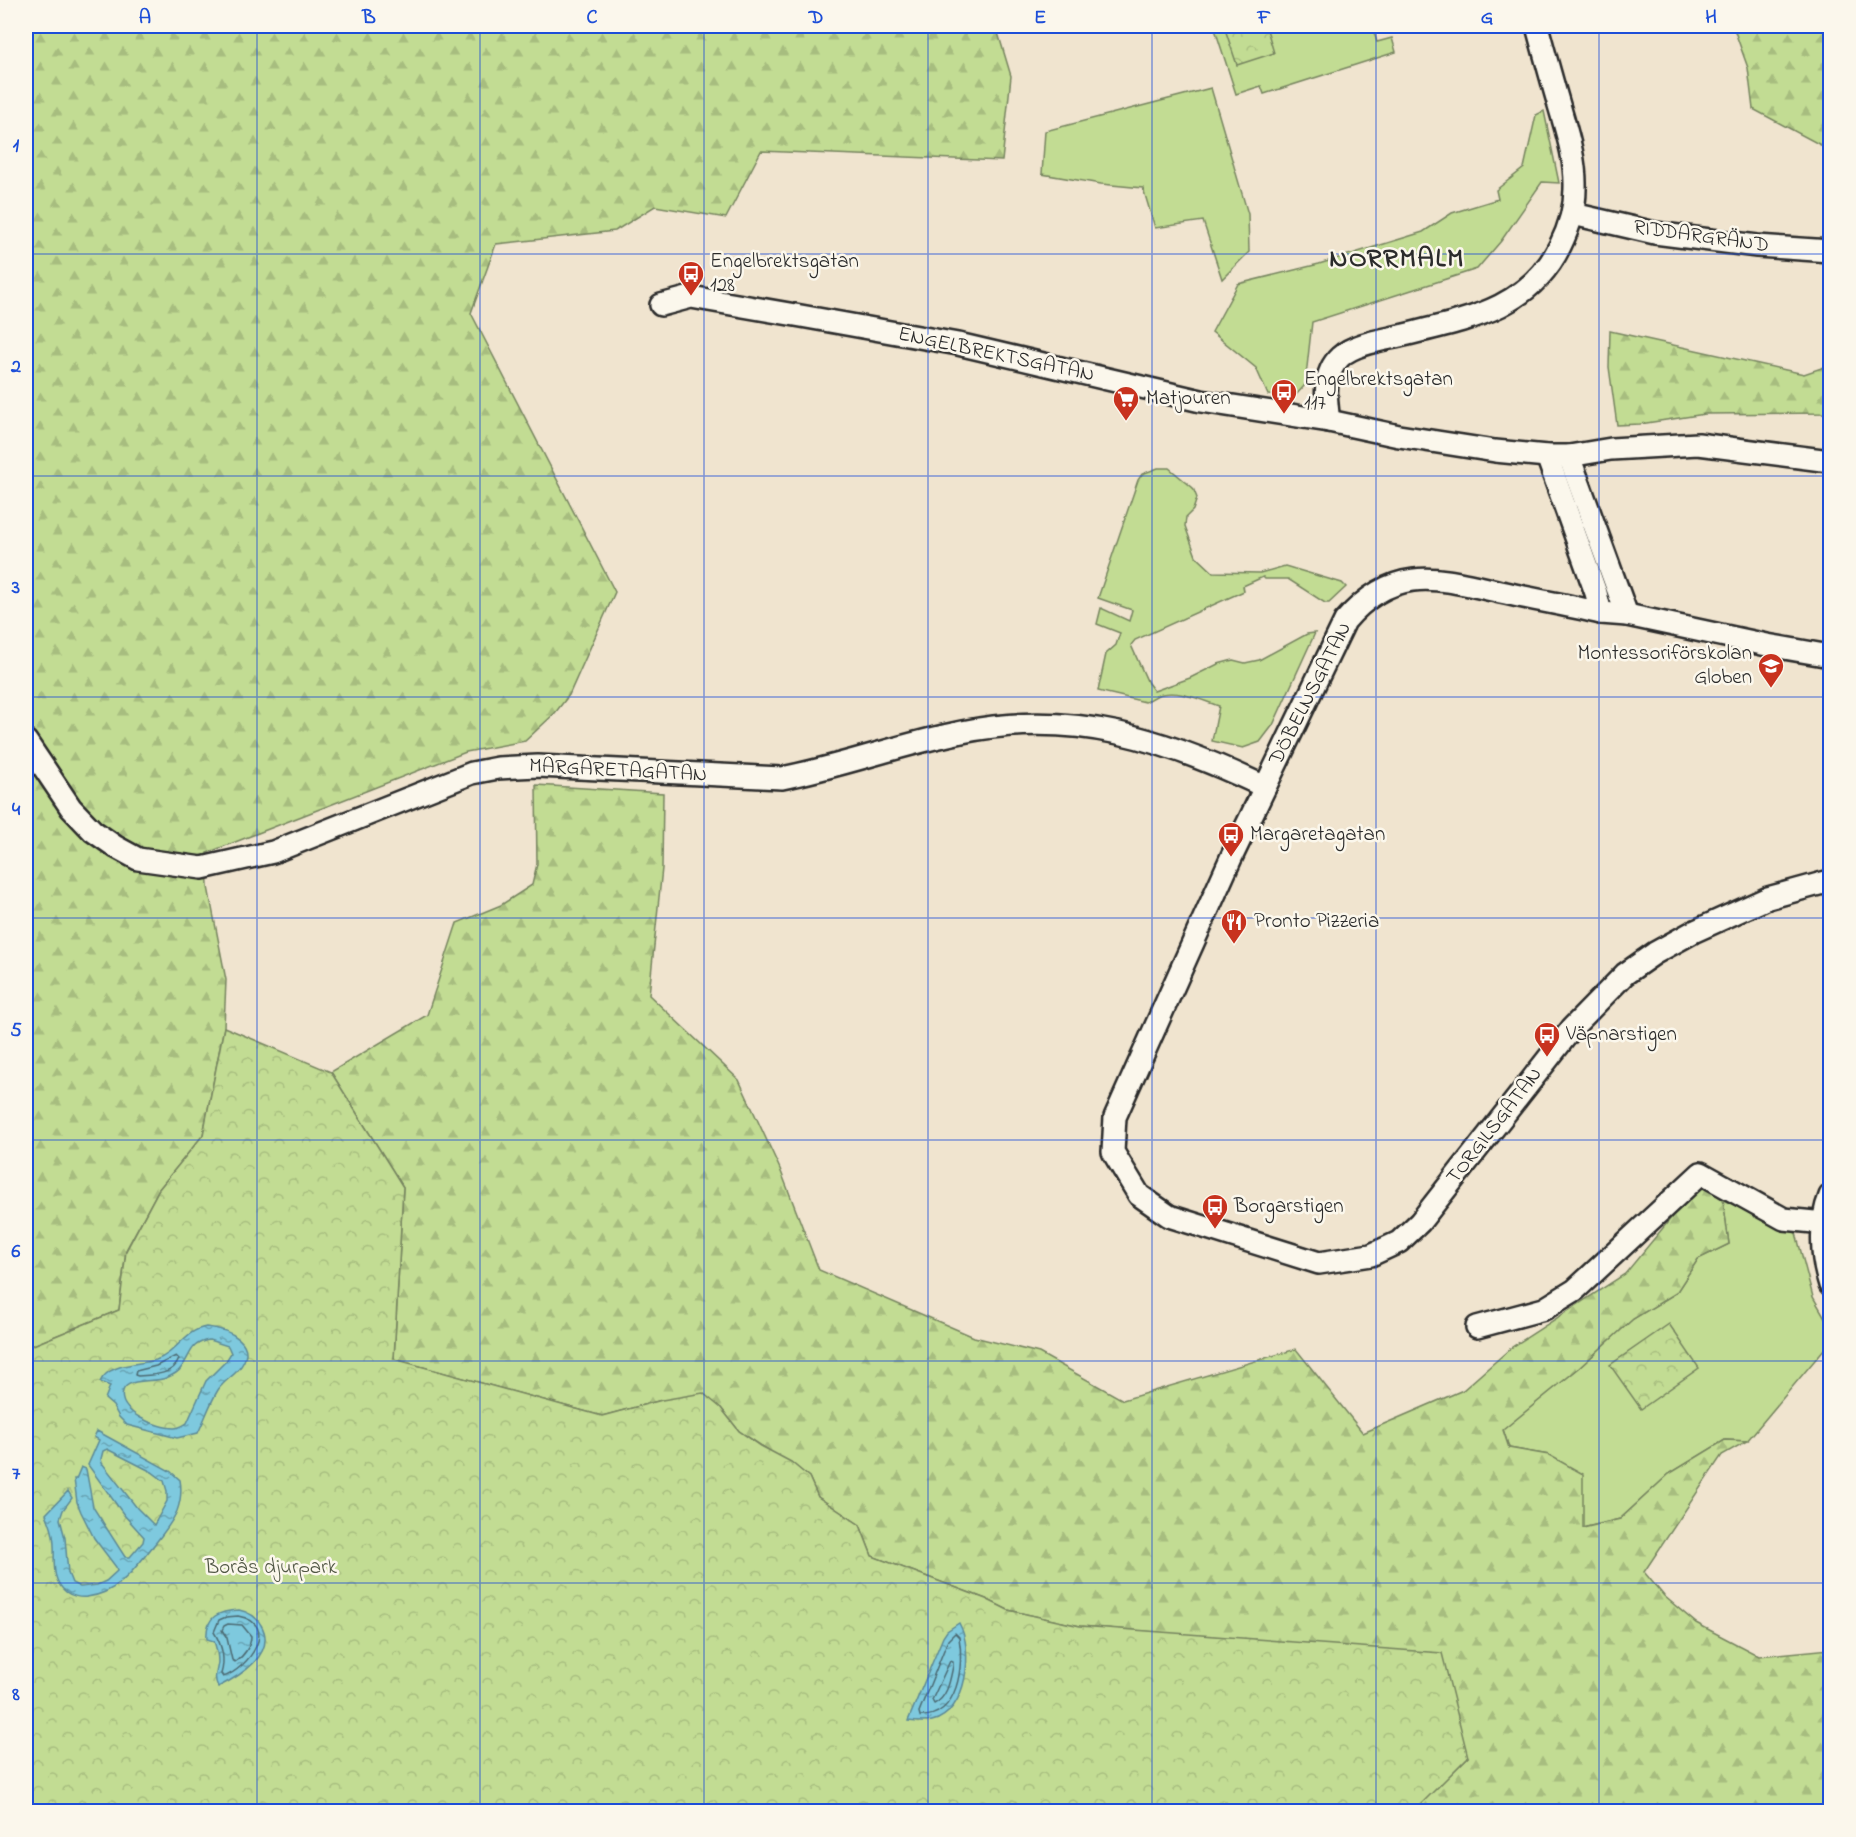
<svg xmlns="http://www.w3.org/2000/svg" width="1856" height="1837" font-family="'Indie Flower',sans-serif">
<defs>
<pattern id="forest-firs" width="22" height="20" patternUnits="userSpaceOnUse" patternTransform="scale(1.5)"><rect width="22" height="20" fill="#c2dc93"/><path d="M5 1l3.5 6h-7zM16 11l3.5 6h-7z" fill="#a7bd7f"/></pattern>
<pattern id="park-crowns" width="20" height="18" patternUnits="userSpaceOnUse" patternTransform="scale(1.5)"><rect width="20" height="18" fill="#c2dc93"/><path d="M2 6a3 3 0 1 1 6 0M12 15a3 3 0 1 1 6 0" fill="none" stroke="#a7bd7f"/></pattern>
<pattern id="water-ripples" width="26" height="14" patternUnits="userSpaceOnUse" patternTransform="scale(1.5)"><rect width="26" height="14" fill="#7ec9de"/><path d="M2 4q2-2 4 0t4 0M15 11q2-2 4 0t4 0" fill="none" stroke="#67a3b4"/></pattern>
</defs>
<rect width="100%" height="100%" fill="#f0e4cf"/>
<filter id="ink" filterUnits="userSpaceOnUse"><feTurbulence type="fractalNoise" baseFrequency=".0167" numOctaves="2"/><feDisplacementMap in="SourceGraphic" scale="12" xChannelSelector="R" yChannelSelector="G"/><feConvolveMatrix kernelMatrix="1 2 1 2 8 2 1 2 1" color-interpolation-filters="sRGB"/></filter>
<g filter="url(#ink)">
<g fill="#c2dc93" stroke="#76845f" stroke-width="1.5">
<path d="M1214,26H1372L1377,42L1392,38L1396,52L1264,94L1261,86L1236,94Z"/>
<path d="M1211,88L1248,214L1249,252L1222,279L1203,221L1155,228L1143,188L1101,184L1042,174L1045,131Z"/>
<path d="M1544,111L1559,183L1542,182L1501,241L1477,269L1312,322L1305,385L1295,396L1268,395L1256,368L1212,332L1238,284L1319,264L1423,232L1452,213L1498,199L1496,190L1524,168L1536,115Z"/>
<path d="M1158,468H1169L1193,488L1197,498L1193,510L1186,517L1185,526L1196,556L1213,572L1260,573L1285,566L1342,583L1346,587L1329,603H1325L1288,579H1265L1263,577L1243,586L1244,591L1135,640L1131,645L1148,683L1154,691L1190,678L1218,664L1233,660L1245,663L1259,660L1307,634L1315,633L1273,725L1260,742L1243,748L1212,741L1219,706C1201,700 1178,689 1158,695C1154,697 1150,700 1145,702L1098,691L1106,654L1116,645L1120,633L1097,624L1101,608L1129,621L1132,610L1098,598L1138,480L1142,474Z"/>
<path d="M1723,1200L1796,1233L1813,1297L1830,1326V1342L1747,1441L1725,1440L1669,1474L1620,1519L1582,1528L1549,1455L1509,1448L1503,1429L1579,1368L1633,1319L1676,1293L1698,1259L1729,1244Z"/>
</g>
<g fill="url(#forest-firs)" stroke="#76845f" stroke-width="1.5">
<path d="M26,26H996L1011,76L1002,161L761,151L726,218L655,206L615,231L496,244L471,313L615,592L569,695L555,713L525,741L466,752L207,853L208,887L226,980L224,1027L203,1135L159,1189L126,1250L119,1310L26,1348Z"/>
<path d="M1733,26H1830V150L1753,109L1748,68Z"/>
<path d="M1610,331L1804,374L1830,365V413L1705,414L1640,424L1617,425L1609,367Z"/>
<path d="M536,785L663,793L662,868L649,995L739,1080L780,1169L819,1270L974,1337L1039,1353L1123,1400L1296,1349L1363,1433L1463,1390L1512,1347L1625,1274L1700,1183L1723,1200L1729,1244L1698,1259L1676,1293L1633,1319L1579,1368L1503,1430L1509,1448L1549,1455L1583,1474V1528L1620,1519L1669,1474L1725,1440L1747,1441L1722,1455L1644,1572L1664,1596L1696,1623L1759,1656L1830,1649V1811H1413L1468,1757L1167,1633L1080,1626L1008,1610L986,1599L872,1556L860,1525L818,1497L809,1477L739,1431L721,1408L662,1400L602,1416L394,1359L403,1187L331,1072L427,1015L457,923L501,905L532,885L537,864Z"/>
</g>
<g fill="url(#park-crowns)" stroke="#76845f" stroke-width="1.5">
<path d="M1224,26H1266L1274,53L1237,65Z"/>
<path d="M224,1027L331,1072L403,1187L394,1359L602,1416L662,1400L703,1393L721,1408L739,1431L761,1446L791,1462L809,1477L818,1497L860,1525L872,1556L986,1599L1008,1610L1080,1626L1442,1653L1468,1757L1413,1812H26V1348L119,1310L126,1251L159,1189L203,1135Z"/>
<path d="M1669,1324L1699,1368L1641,1409L1610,1365Z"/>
</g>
<g fill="url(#water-ripples)" stroke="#5d8a96" stroke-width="1.5" fill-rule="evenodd">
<path d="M206,1327C229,1329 261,1343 238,1370C232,1377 223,1382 218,1390C210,1403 205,1419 198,1433L177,1438L127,1425L119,1417L113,1406L105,1399L110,1386L100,1382C108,1363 139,1365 156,1360C178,1352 183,1331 206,1327ZM209,1340L228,1346L231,1353L226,1361L206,1381L187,1423C182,1426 179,1428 174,1428C158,1428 117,1413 123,1391C127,1377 155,1383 166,1378C171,1376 178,1373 181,1368C192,1355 188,1344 209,1340Z"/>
<path d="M97,1431L170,1471L180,1480C182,1491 181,1500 177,1511C172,1523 162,1535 154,1545C135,1568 119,1593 87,1597C80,1598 71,1596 66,1592C48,1577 57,1555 53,1536C52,1528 49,1521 46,1514L68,1491L72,1498L63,1510L60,1519L65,1538L68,1573L72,1583L80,1587L97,1585L106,1581L117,1571L116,1567L94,1538L81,1512L77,1502L74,1479H76L81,1467L86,1469L93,1507L125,1557H130L143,1542L144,1537L124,1515L88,1465L99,1440L94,1437ZM107,1449L152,1472L164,1481L167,1491V1501L154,1525L137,1508L102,1463L101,1459L103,1451Z"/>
<path d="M239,1610C249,1612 256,1616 261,1625C278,1654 238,1677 218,1687C213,1677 217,1672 218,1662C218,1655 216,1647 214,1641L207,1639C205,1616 219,1611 239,1610Z"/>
<path d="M959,1623C974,1650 968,1712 932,1721C924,1723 916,1722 908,1721L943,1637L947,1631Z"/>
</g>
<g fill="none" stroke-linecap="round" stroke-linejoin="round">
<g stroke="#4c6a73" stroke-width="1.5">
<path d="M176,1356L179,1359C174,1375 153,1375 138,1376L135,1375L136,1371L156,1366Z"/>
<path d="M238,1616C281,1624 248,1669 223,1677L221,1674C226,1658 222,1645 214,1632L219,1620L226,1617Z"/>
<path d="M228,1624L242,1625L251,1636C251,1646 244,1656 235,1662L232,1660L227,1638L222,1630L224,1626Z"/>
<path d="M955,1633L959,1637C964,1665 959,1717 920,1716L919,1712L948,1640Z"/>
<path d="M950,1661L953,1662V1666C950,1680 948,1697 934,1704L932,1700Z"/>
</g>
<g stroke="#2b2b2b" stroke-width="26">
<g id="minor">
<path d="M1573,214L1655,233L1757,246L1830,251"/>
<path d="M661,305L691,297L801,316L958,344L1201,401L1329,421L1399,436L1495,451L1547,456H1569L1611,449L1698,444L1830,461"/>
<path d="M1329,421C1326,400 1322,374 1340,357C1353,344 1382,340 1400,336C1464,320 1528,311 1560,246C1569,228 1575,210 1575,189C1576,160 1567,133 1559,105C1551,78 1544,52 1537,26"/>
<path d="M1547,456L1596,593L1601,613"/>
<path d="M1569,456L1627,615"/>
<path d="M1830,656L1767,645L1627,615L1601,613C1571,606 1541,601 1510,594C1443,580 1397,560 1345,621L1231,858L1115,1117L1113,1152L1139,1195L1169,1216L1319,1263L1371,1255L1399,1242L1420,1222L1573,1027L1625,974L1655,953L1693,932L1768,898L1830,881"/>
<path d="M26,741L71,808L93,831L116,847L138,859L202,868L273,852L472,773L498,768L538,766L782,778C843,766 901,744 962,732C1074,709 1165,739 1265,787"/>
<path d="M1830,1196C1819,1223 1821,1258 1830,1285"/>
<path d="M1477,1327L1544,1309L1575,1290L1701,1173L1784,1219L1824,1223"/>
</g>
</g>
<use href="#minor" stroke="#fbf7ec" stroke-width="21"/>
</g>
</g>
<path fill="none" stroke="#1d4ed8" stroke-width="1.5" stroke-opacity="0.55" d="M257,26V1812M480,26V1812M704,26V1812M928,26V1812M1152,26V1812M1376,26V1812M1599,26V1812M26,254H1830M26,476H1830M26,697H1830M26,918H1830M26,1140H1830M26,1361H1830M26,1583H1830"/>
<defs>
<g id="bus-pin" transform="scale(1.35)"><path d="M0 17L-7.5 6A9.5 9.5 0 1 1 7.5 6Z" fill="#c8321e" stroke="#fbf7ec"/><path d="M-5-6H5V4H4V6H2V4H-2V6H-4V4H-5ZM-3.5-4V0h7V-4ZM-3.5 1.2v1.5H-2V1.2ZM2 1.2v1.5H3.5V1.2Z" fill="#fff"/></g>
<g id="supermarket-pin" transform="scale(1.35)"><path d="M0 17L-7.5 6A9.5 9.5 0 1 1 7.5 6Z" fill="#c8321e" stroke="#fbf7ec"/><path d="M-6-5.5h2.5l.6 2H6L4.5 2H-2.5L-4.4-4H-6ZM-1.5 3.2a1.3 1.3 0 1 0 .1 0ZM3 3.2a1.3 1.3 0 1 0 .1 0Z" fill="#fff"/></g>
<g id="school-pin" transform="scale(1.35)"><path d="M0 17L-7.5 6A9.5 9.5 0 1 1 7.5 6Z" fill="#c8321e" stroke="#fbf7ec"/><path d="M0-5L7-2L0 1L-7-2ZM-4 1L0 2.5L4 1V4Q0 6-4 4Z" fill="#fff"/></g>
<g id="restaurant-pin" transform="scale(1.35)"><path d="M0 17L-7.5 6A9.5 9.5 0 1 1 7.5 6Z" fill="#c8321e" stroke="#fbf7ec"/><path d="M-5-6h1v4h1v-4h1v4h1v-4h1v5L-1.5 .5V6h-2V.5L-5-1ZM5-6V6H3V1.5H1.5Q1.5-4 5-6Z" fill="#fff"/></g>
</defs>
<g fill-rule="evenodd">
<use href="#bus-pin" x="691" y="274"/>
<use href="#bus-pin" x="1284" y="392"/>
<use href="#supermarket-pin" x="1126" y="399"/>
<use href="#school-pin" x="1771" y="666"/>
<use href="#bus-pin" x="1231" y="835"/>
<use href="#restaurant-pin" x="1234" y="922"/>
<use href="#bus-pin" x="1547" y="1035"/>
<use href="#bus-pin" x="1215" y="1207"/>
</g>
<g text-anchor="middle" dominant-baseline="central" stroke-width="5" stroke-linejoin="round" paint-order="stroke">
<g font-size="21" fill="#2b2b2b" stroke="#fbf7ec">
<text transform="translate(1701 237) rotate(8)">RIDDARGRÄND</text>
<text transform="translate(996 355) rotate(12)">ENGELBREKTSGATAN</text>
<text transform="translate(1311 694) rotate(-63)">DÖBELNSGATAN</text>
<text transform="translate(618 771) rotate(3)">MARGARETAGATAN</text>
<text transform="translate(1495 1126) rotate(-52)">TORGILSGATAN</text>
</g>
<g font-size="21" fill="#2b2b2b" stroke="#fbf7ec" text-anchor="start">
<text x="710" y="262">Engelbrektsgatan<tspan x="710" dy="24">128</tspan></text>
<text x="1304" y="380">Engelbrektsgatan<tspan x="1304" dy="24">117</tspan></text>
<text x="1146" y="399">Matjouren</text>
<text x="1752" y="654" text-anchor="end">Montessoriförskolan<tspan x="1752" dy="24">Globen</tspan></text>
<text x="1250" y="835">Margaretagatan</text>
<text x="1254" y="922">Pronto Pizzeria</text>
<text x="1566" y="1035">Väpnarstigen</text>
<text x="1234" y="1207">Borgarstigen</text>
</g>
<g font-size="21" fill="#515745" stroke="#fbf7ec">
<text x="271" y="1568">Borås djurpark</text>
</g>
<g font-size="27" font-weight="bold" letter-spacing="1.5" fill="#2b2b2b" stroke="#fbf7ec">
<text x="1397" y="259">NORRMALM</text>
</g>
</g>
<rect width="1856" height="1837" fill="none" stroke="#fbf7ec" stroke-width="66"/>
<rect x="33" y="33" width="1790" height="1771" fill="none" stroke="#1d4ed8" stroke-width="2"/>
<g font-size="20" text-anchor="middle" font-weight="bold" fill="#1d4ed8">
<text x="145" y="23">A</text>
<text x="369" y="23">B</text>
<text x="592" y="23">C</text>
<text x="816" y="23">D</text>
<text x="1040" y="23">E</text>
<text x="1264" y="23">F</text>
<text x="1487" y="23">G</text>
<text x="1711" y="23">H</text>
<text x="16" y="151">1</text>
<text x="16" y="372">2</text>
<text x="16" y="593">3</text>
<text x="16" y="815">4</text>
<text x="16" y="1036">5</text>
<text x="16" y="1257">6</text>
<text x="16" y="1479">7</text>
<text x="16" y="1700">8</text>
</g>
</svg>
